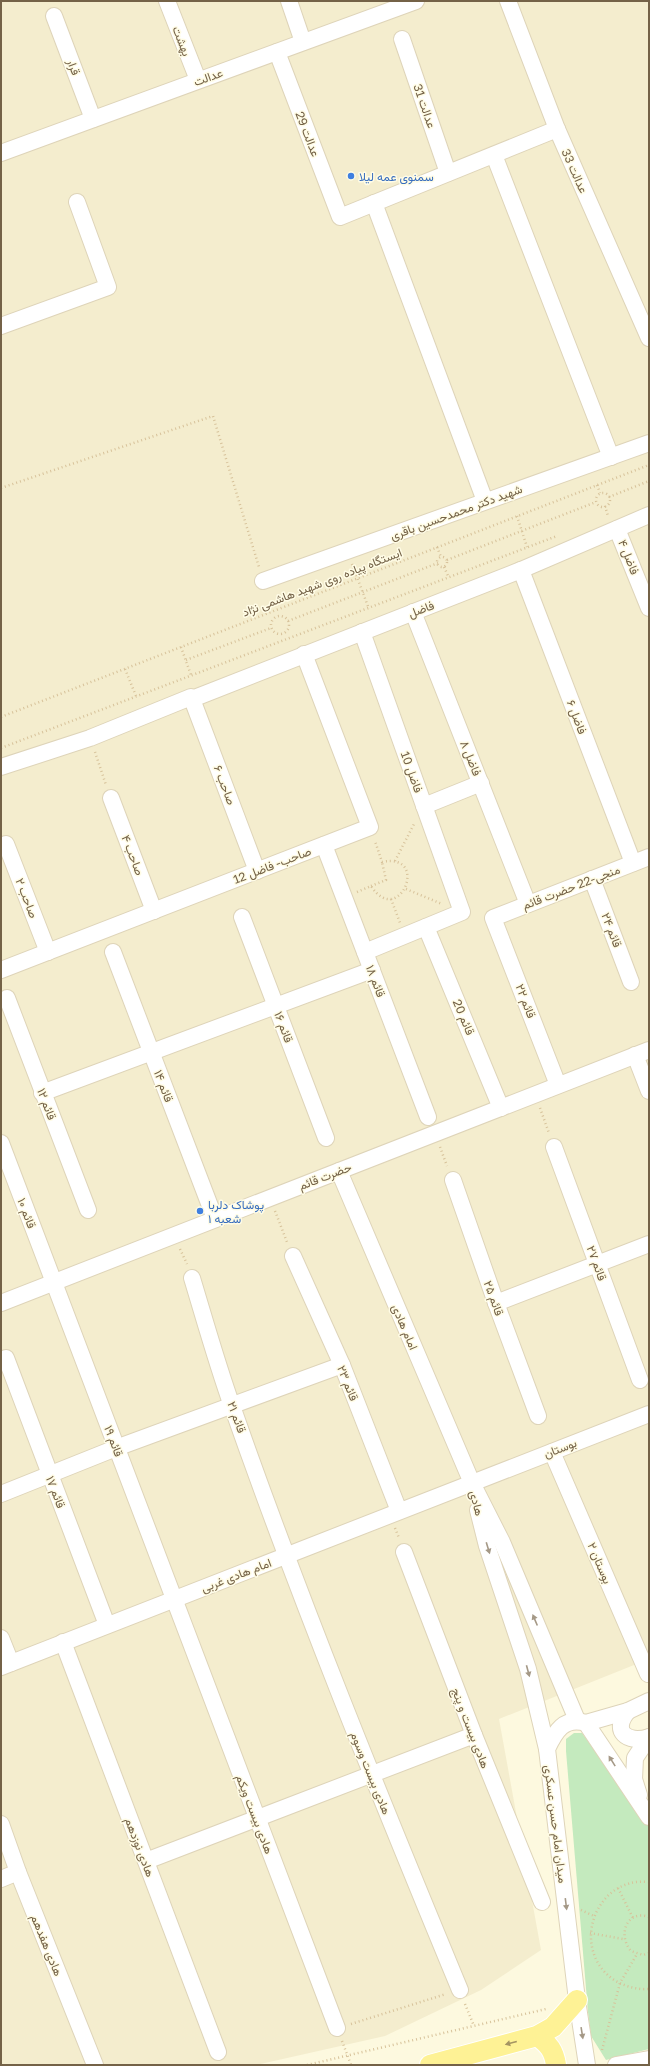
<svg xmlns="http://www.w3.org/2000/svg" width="650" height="2066" font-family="'Golos Text',Vazirmatn,sans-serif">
<rect width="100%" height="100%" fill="#fdf9df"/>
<path fill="#f4edce" d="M1,1H649V1659L499,1719L541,1950L481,1990L385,2036L256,2065H1Z"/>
<path fill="#c4eabe" d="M574,1733H582L649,1825V2049L606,2060L591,2036L588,2012L566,1751V1739Z"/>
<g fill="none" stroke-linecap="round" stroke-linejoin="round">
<g stroke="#ded4b9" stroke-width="18">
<g id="minor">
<path d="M167,1L198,80"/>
<path d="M289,1L303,42"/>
<path d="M508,1L557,129L649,338"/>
<path d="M54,16L93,119"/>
<path d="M402,39L448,173"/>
<path d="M277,52L340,217L557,129"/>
<path d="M1,153L416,1"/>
<path d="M494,155L611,457"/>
<path d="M374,203L485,501"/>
<path d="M1,326L108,287L77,202"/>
<path d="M617,529L649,608"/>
<path d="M521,570L633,863"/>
<path d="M263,581L649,443"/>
<path d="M413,612L528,904"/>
<path d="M362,632L462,912L365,952"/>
<path d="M192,699L257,871"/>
<path d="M1,767L90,738L191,697L192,699L521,570L649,515"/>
<path d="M111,798L154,911"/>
<path d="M424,806L481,783"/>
<path d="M6,844L48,952"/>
<path d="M324,845L428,1117"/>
<path d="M592,879L631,982"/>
<path d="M242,917L326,1138"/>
<path d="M426,927L501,1108"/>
<path d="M113,952L215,1219"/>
<path d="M1,970L370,827L304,654"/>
<path d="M7,998L88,1210"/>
<path d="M635,1055L649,1091"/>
<path d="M558,1085L493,918L649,857"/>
<path d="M42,1093L372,970"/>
<path d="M1,1143L337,2028"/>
<path d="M554,1147L640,1380"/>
<path d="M339,1171L472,1483L502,1542L577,1720"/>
<path d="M453,1180L496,1303L538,1416"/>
<path d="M293,1256L342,1365L399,1511"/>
<path d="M192,1278C205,1321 217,1364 232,1406C301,1603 380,1797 460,1990"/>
<path d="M1,1303L649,1050"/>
<path d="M496,1303L649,1244"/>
<path d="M6,1358L107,1625"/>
<path d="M552,1452L648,1674L649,1673"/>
<path d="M1,1494L116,1448L342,1365"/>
<path d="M478,1510L487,1546L528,1669L547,1749"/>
<path d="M404,1552L474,1735L542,1902"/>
<path d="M1,1638L11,1663"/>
<path d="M63,1642L218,2052"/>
<path d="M1,1667L649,1414"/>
<path d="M628,1711C611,1731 627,1744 649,1737"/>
<path d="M586,1723L628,1711L649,1701"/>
<path d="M639,1795L634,1779L635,1758L649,1737"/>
<path d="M1,1824L18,1872L95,2065"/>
<path d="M146,1861L474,1735"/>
<path d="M1,1879L18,1872"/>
<path d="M587,2065L577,2000L547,1749C555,1732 564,1716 586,1723L649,1817"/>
<path d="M616,2065L649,2059"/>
</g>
</g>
<g stroke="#fff" stroke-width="22">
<g id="major">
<path d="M537,2036C549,2044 554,2051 556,2065"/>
<path d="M430,2065L537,2036L553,2027L577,2000"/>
</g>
</g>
<g stroke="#d7c29a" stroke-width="2.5" stroke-dasharray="1 3" stroke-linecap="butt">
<path d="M597,485L600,493"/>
<path d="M1,488L213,416L259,567"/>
<circle cx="603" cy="500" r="7"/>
<path d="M609,497L649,481"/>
<path d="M605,506L608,516"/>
<path d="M517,516L527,547"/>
<path d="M437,547L441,557"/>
<circle cx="442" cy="562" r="5"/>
<path d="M447,560L596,502"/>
<path d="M352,564L369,609"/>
<path d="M444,567L449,578"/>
<circle cx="280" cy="625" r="9"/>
<path d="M288,621L438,563"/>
<path d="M181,647L191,675"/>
<path d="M186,660L271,628"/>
<path d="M125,669L136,696"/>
<path d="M1,717L649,465"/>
<path d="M1,748L557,536"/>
<path d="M95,752L106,785"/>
<path d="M395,861L414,824"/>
<path d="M371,886L386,880L382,862"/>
<path d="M406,889L442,904"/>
<path d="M357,892L371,886C399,929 431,852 382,862L375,841"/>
<path d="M391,899L400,923"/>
<path d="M540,1108L549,1133"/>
<path d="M440,1147L447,1166"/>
<path d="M275,1211L287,1242"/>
<path d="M180,1249L187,1264"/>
<path d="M395,1528L399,1538"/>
<path d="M649,1882C595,1876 569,1949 614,1980C624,1986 637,1990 649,1989"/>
<path d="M618,1888L633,1918"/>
<path d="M581,1910L594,1916"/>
<path d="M649,1917C627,1909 617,1935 631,1951L643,1955L649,1953"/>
<path d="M590,1933L623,1939"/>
<path d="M465,2004L474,2026"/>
<path d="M351,2024L446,1994"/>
<path d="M342,2041L351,2065"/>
<path d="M602,2050L620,1983L637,1954"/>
<path d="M307,2065L546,2009"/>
</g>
<use href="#minor" stroke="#fff" stroke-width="16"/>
<use href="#major" stroke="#fef295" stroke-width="20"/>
</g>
<defs><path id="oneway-solid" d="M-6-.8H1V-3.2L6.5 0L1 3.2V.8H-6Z"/></defs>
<g fill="#a59987">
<use href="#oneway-solid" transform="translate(488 1548) rotate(73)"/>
<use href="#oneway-solid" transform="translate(535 1620) rotate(-113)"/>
<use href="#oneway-solid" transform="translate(528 1671) rotate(75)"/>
<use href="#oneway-solid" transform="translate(612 1761) rotate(-122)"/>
<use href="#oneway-solid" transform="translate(566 1904) rotate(83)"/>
<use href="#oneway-solid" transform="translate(582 2033) rotate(81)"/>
</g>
<use fill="#a49462" href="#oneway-solid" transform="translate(511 2043) rotate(165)"/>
<g fill="#3f7fe0" stroke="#fffce6" stroke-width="1.5">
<circle cx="351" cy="176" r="4"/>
<circle cx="200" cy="1211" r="4"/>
</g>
<g text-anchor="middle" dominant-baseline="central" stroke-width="3" stroke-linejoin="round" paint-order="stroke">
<g font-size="12" fill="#746247" stroke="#fffce6">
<text transform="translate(182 41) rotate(69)">بهشت</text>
<text transform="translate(74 67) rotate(69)">قرار</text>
<text transform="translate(208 77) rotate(-20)">عدالت</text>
<text transform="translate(425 106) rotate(71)">عدالت 31</text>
<text transform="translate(308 134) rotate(69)">عدالت 29</text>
<text transform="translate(575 171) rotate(66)">عدالت 33</text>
<text transform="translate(456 512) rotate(-20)">شهید دکتر محمدحسین باقری</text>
<text transform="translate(629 557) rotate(68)">فاضل ۴</text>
<text transform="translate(322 582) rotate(-21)">ایستگاه پیاده روی شهید هاشمی نژاد</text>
<text transform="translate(421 609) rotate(-21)">فاضل</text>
<text transform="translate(577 717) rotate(69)">فاضل ۶</text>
<text transform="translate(471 758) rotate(68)">فاضل ۸</text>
<text transform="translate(412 772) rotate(70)">فاضل 10</text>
<text transform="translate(225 785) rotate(69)">صاحب ۶</text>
<text transform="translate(133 855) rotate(69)">صاحب ۴</text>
<text transform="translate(272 865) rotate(-21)">صاحب- فاضل 12</text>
<text transform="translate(571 887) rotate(-21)">منجی-22 حضرت قائم</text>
<text transform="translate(27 898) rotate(69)">صاحب ۲</text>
<text transform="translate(612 930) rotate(69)">قائم ۲۴</text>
<text transform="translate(376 981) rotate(69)">قائم ۱۸</text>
<text transform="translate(526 1001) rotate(69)">قائم ۲۲</text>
<text transform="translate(464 1017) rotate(67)">قائم 20</text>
<text transform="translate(284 1027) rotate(69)">قائم ۱۶</text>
<text transform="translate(164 1086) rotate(69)">قائم ۱۴</text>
<text transform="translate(47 1104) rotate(69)">قائم ۱۲</text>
<text transform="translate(325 1176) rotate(-21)">حضرت قائم</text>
<text transform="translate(27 1213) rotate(69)">قائم ۱۰</text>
<text transform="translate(597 1263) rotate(70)">قائم ۲۷</text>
<text transform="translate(494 1298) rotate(70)">قائم ۲۵</text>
<text transform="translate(405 1327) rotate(67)">امام هادی</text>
<text transform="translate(348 1383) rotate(68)">قائم ۲۳</text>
<text transform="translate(237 1417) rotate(70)">قائم ۲۱</text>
<text transform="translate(114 1441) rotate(69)">قائم ۱۹</text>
<text transform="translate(560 1448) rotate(-21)">بوستان</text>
<text transform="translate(56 1492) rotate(69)">قائم ۱۷</text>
<text transform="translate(477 1503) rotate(76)">هادی</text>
<text transform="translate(600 1563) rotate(67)">بوستان ۲</text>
<text transform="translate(236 1575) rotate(-21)">امام هادی غربی</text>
<text transform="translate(471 1728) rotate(69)">هادی بیست و پنج</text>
<text transform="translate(371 1773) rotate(68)">هادی بیست وسوم</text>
<text transform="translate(255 1814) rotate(69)">هادی بیست ویکم</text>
<text transform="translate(556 1824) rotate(83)">میدان امام حسن عسکری</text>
<text transform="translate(140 1847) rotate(69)">هادی نوزدهم</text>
<text transform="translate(47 1945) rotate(68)">هادی هفدهم</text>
</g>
<g font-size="12" fill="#366cbe" stroke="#fffce6" text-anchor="start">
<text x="359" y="176">سمنوی عمه لیلا</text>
<text x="208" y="1204">پوشاک دلربا<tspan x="208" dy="14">شعبه ۱</tspan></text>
</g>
</g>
<rect width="650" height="2066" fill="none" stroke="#746247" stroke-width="4"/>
</svg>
